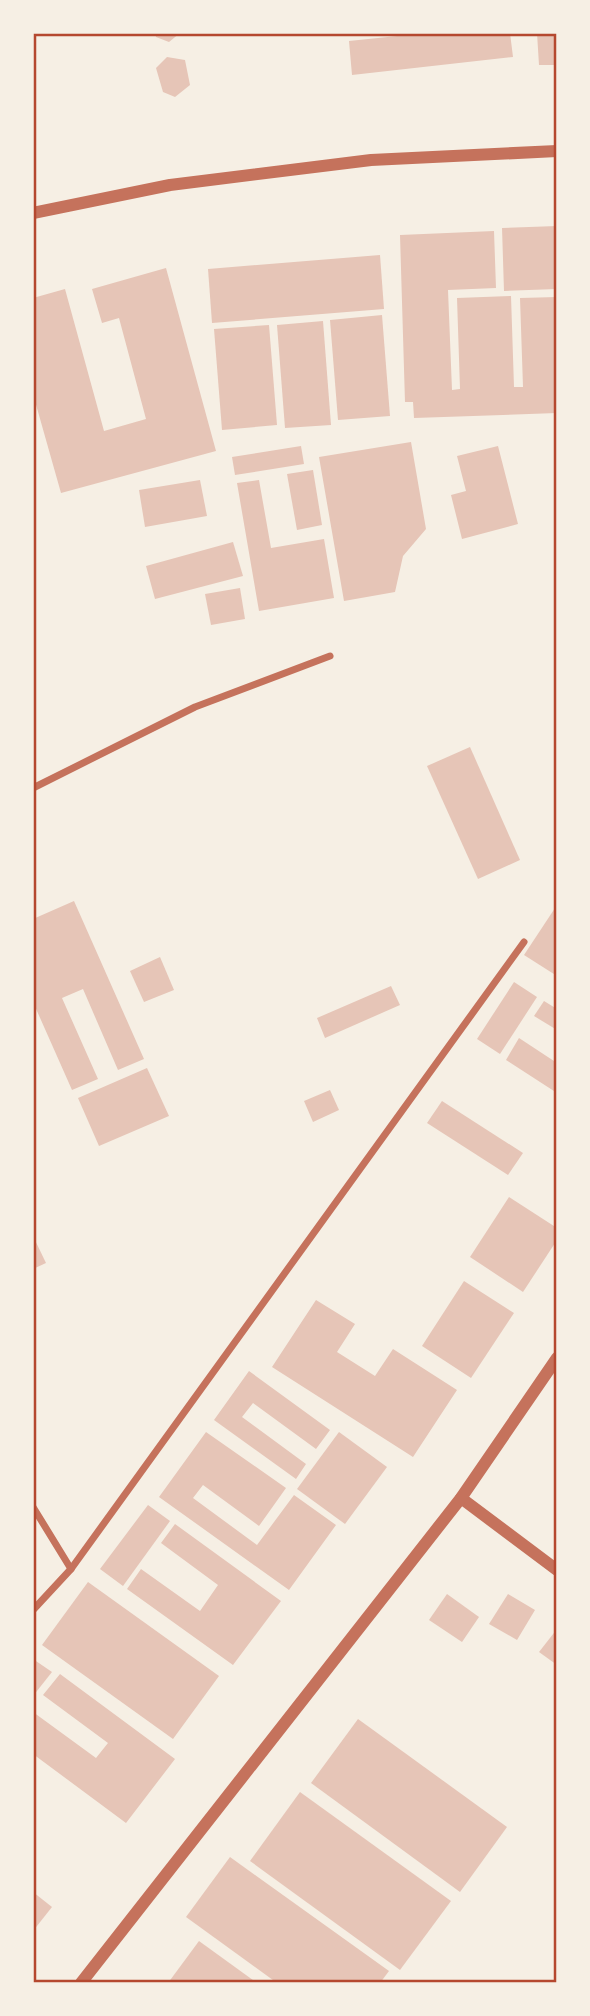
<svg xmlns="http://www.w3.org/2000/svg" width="590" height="2016" font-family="'Titillium Web',sans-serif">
<rect width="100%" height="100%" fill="#f6efe4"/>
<g fill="#e6c5b7">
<path d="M155,33H180L169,42L156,37Z"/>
<path d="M426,33H510L513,57L352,75L349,41Z"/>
<path d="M537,33H557V65H539Z"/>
<path d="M167,57L185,60L190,85L175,97L163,92L156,68Z"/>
<path d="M557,226V289L504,291L502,228Z"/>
<path d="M494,231L496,288L448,290L452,390L460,389L457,298L511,296L514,387H523L520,298L557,297V413L414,418L413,402H405L400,235Z"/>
<path d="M380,255L384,309L212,323L208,269Z"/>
<path d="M166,268L216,451L61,493L33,394V298L65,289L104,431L146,419L119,318L102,323L92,289Z"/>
<path d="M382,315L390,416L338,420L330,320Z"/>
<path d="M323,321L331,425L285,428L277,325Z"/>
<path d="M269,325L277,425L222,430L214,329Z"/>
<path d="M411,442L426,529L403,556L395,592L344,601L319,457Z"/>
<path d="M301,446L304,464L235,475L232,457Z"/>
<path d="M498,446L518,524L462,539L451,495L466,491L457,456Z"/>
<path d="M313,470L322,525L297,530L287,474Z"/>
<path d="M200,480L207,516L145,527L139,490Z"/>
<path d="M259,480L271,548L324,539L334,598L259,611L237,483Z"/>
<path d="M233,542L243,576L155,599L146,566Z"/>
<path d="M240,588L245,619L211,625L205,594Z"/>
<path d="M470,747L520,860L478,879L427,766Z"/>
<path d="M74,901L144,1059L118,1070L83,989L62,998L98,1079L72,1090L33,1002V919Z"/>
<path d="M557,905V976L524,955Z"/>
<path d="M160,957L174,990L144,1002L130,971Z"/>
<path d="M514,982L537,997L500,1054L477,1039Z"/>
<path d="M391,986L400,1005L325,1038L317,1018Z"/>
<path d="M544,1001L557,1009V1030L534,1016Z"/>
<path d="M519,1038L557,1063V1093L506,1060Z"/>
<path d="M147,1068L169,1116L99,1146L78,1098Z"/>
<path d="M330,1090L339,1110L313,1122L304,1101Z"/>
<path d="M442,1101L523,1153L508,1175L427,1123Z"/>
<path d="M509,1197L557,1228V1240L523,1292L470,1257Z"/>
<path d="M33,1236L46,1263L33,1269Z"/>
<path d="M464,1281L514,1313L471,1378L422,1346Z"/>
<path d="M316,1300L355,1324L337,1352L375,1376L393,1349L457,1390L413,1457L272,1367Z"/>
<path d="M249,1371L330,1430L316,1449L253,1403L242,1417L306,1464L296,1479L214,1420Z"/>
<path d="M206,1432L286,1488L259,1526L203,1485L193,1498L257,1545L294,1495L336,1525L289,1590L159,1497Z"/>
<path d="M339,1432L387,1467L345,1524L297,1489Z"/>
<path d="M148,1505L170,1521L123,1586L100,1569Z"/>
<path d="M175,1524L281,1601L233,1665L127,1589L141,1569L200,1611L218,1585L161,1543Z"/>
<path d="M88,1582L219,1676L173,1739L42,1645Z"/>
<path d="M447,1594L479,1617L462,1642L429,1620Z"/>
<path d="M508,1594L535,1610L517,1640L489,1624Z"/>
<path d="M557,1629V1665L539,1652Z"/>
<path d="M33,1659L52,1672L33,1696Z"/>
<path d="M60,1674L175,1759L126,1823L33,1754V1712L96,1758L108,1743L43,1695Z"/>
<path d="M358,1719L507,1827L460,1892L311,1783Z"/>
<path d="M300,1792L451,1901L400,1970L250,1861Z"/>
<path d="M230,1857L389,1971L380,1983H277L186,1917Z"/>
<path d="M33,1892L52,1907L33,1931Z"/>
<path d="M199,1941L257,1983H168Z"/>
</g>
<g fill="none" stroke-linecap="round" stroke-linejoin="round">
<g stroke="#c5725c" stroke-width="7">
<path d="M33,788L195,707L330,656"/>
<path d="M33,1507L71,1569"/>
<path d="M33,1610L71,1569L524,942"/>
</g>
<g stroke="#c5725c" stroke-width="12">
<path d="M33,213L170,185L371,160L557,151"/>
<path d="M461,1498L557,1570"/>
<path d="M81,1983L461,1498L557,1358"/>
</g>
</g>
<rect width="590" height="2016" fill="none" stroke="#f6efe4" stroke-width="70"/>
<rect x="35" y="35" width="520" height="1946" fill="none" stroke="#b5482f" stroke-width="2.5"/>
</svg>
